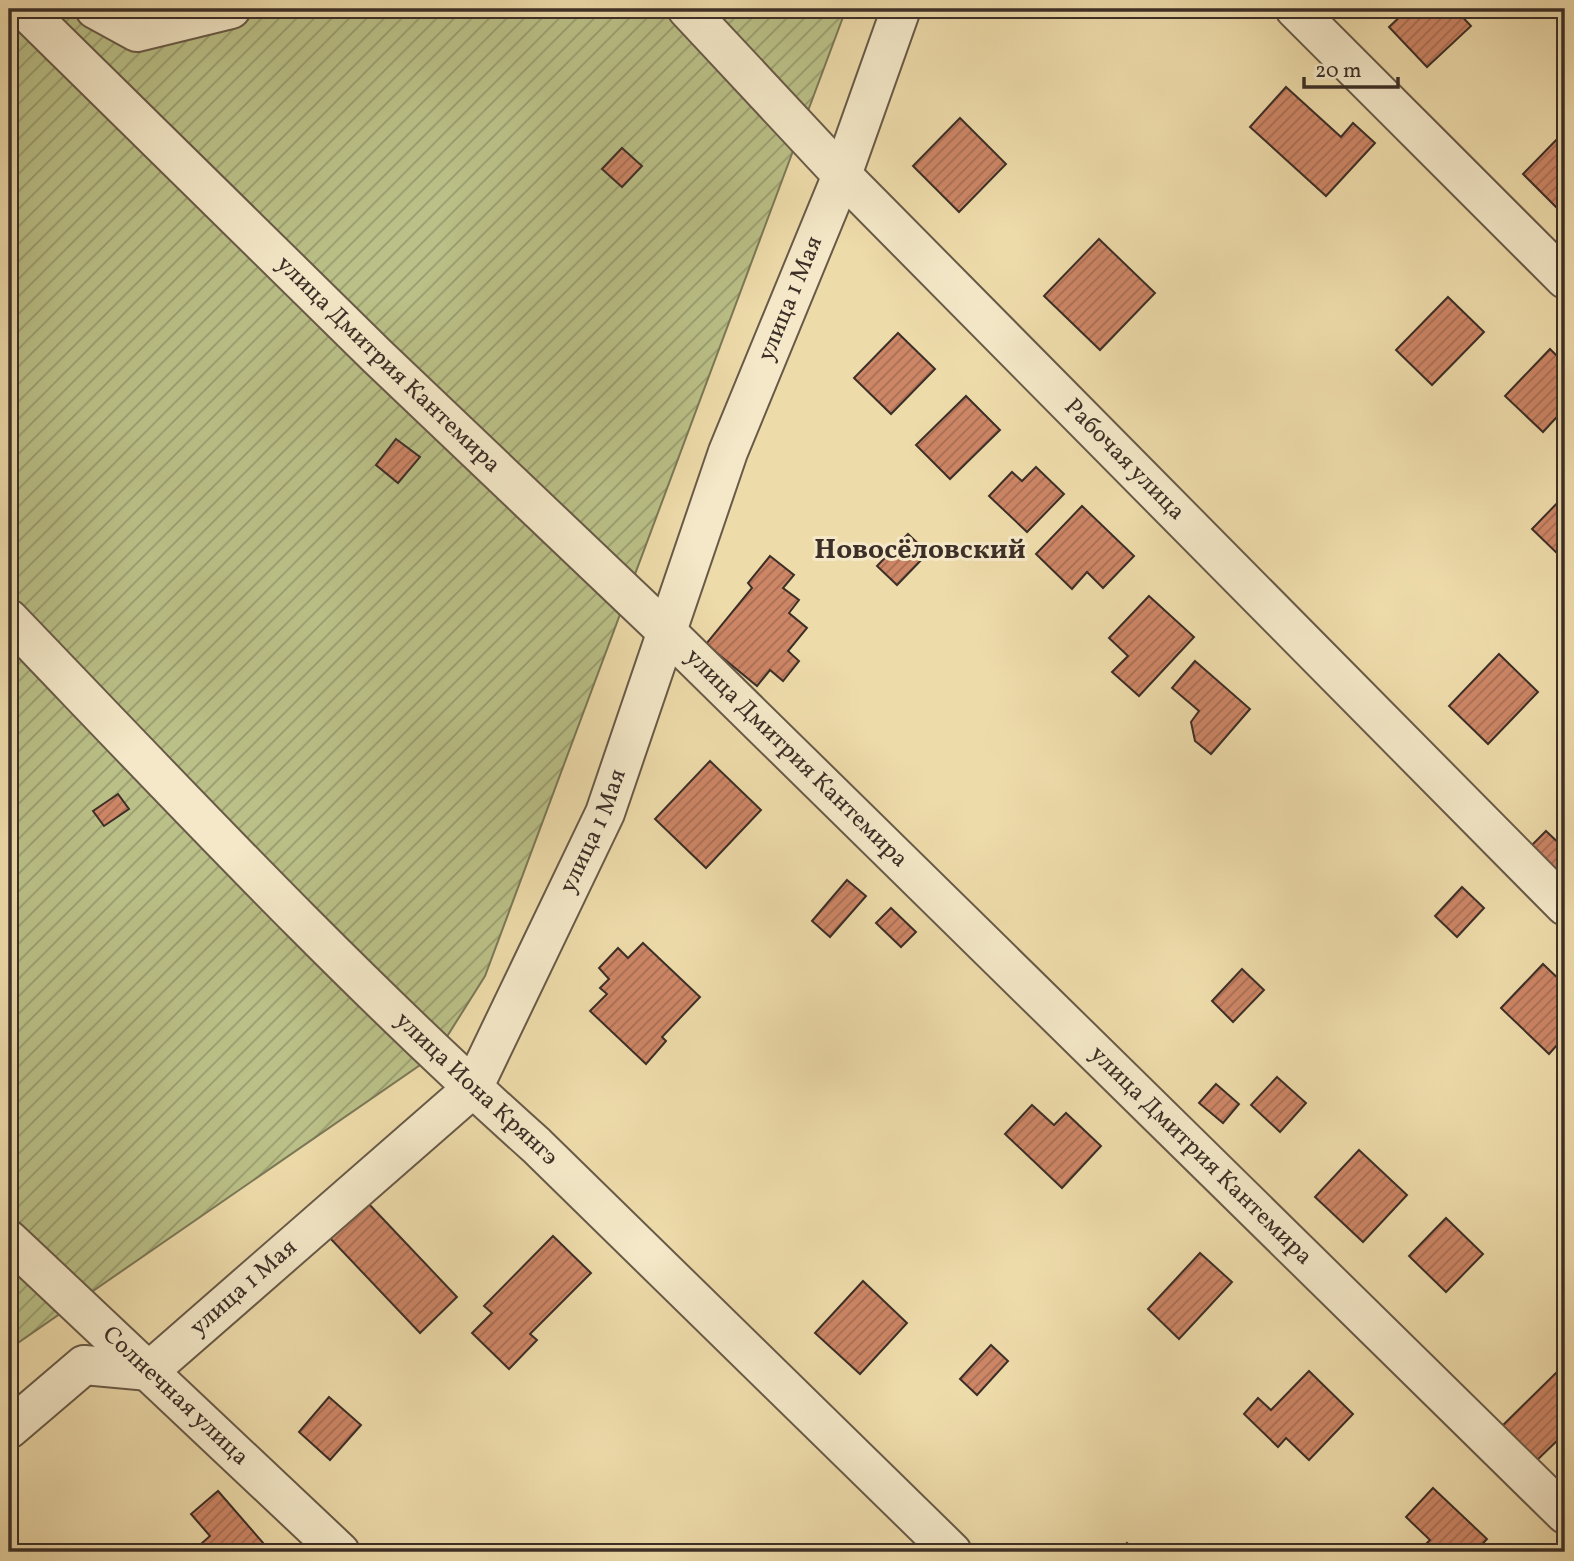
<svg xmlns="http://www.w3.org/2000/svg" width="1574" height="1561" font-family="Vollkorn,serif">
<defs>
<pattern id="garden-furrows" width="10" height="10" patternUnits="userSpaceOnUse" patternTransform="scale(1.75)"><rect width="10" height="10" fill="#bac087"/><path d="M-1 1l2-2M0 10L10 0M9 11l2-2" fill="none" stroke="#989c6e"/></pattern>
<pattern id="building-hatch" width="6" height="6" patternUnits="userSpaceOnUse" patternTransform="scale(1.75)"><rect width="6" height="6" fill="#cd8666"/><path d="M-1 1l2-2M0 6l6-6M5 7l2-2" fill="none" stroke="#a86e54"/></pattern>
</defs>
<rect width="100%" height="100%" fill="#eedbaa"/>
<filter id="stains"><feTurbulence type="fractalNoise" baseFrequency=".00286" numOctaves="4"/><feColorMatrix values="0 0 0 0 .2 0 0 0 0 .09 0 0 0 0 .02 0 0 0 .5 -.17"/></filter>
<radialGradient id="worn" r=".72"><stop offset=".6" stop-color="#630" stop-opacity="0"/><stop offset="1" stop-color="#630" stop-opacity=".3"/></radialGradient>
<path fill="url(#garden-furrows)" stroke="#7b7857" stroke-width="2" d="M9,9H846L485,976L436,1054L9,1349Z"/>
<g fill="url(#building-hatch)" stroke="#3c2f27" stroke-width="2">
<path d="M1408,9H1455L1471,26L1427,67L1389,27Z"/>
<path d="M1286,87L1341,137L1353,123L1375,143L1326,196L1250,127Z"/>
<path d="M960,118L1006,164L959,212L913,166Z"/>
<path d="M1565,131V216L1523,174Z"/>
<path d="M622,148L642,166L622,187L602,169Z"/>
<path d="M1099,239L1155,293L1100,350L1044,296Z"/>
<path d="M1448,297L1484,332L1432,385L1396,350Z"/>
<path d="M898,333L935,369L891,414L854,378Z"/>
<path d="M1550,349L1565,364V408L1543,432L1505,396Z"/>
<path d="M966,396L1000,430L950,479L916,445Z"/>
<path d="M396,439L420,457L398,483L376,465Z"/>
<path d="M1036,467L1064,494L1027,532L989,496L1012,472L1022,481Z"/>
<path d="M1565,495V561L1532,529Z"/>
<path d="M1082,506L1134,556L1103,588L1087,572L1072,589L1036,554Z"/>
<path d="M908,534L928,553L897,585L877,566Z"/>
<path d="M770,556L794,575L783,588L799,600L789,613L807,628L788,651L799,661L783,681L770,670L757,686L706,644L752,588L748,583Z"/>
<path d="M1149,596L1194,637L1139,696L1112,672L1128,656L1109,638Z"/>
<path d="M1499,654L1538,692L1488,744L1449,706Z"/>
<path d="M1195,661L1250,709L1211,754L1195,741L1191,722L1199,711L1172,688Z"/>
<path d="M710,761L761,810L706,868L655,819Z"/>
<path d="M118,794L129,809L104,826L93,811Z"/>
<path d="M1546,831L1565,849V878L1532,845Z"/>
<path d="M847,880L866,896L830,937L812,921Z"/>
<path d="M1462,887L1484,908L1457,937L1435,916Z"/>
<path d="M891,908L916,932L901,947L876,923Z"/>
<path d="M643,943L700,997L662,1037L666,1041L646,1064L590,1011L607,994L600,988L609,979L599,968L618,948L628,958Z"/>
<path d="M1543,964L1565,985V1036L1549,1054L1501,1008Z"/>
<path d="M1242,969L1264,990L1233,1022L1212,1001Z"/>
<path d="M1277,1077L1306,1103L1280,1132L1251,1105Z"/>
<path d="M1216,1084L1239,1104L1223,1123L1199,1103Z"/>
<path d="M1032,1105L1054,1125L1066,1113L1101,1146L1062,1188L1005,1134Z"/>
<path d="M1359,1150L1407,1195L1363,1242L1315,1197Z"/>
<path d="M366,1201L457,1297L420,1333L328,1236Z"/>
<path d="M1446,1218L1483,1254L1446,1292L1409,1256Z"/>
<path d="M553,1236L591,1273L530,1334L537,1340L509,1369L472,1333L492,1313L484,1306Z"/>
<path d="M1200,1253L1232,1282L1179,1339L1148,1309Z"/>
<path d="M863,1281L907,1323L860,1374L815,1333Z"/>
<path d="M991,1345L1008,1361L977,1395L960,1379Z"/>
<path d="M1563,1366L1565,1369V1433L1533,1464L1499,1429Z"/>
<path d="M1309,1371L1353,1414L1309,1460L1286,1438L1278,1447L1244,1414L1258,1398L1271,1410Z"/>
<path d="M329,1397L361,1425L330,1460L299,1432Z"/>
<path d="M1433,1488L1487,1539L1475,1552H1418L1430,1540L1406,1517Z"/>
<path d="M218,1491L271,1552H192L210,1536L191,1514Z"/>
<path d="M1127,1543L1137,1552H1118Z"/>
</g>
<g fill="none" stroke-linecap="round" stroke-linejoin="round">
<g stroke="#685a48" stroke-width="42">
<g id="minor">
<path id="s1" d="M24,9L377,356L667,632L1565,1514"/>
<path d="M95,9L137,32L231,9"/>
<path id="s2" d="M687,9L842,175L1565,906"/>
<path d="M1295,9L1565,279"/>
<path id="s3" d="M9,619C181,798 351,980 536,1145L952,1552"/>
<path id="s4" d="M9,1240L340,1552"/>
<path id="s5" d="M9,1429L84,1365L149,1371L473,1088L605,813L728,452L842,175L901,9"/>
</g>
</g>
<use href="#minor" stroke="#f4e8c8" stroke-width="38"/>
</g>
<g text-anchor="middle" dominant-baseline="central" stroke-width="6" stroke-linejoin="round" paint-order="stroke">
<g font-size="24" fill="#3c2f27" stroke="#f4e8c8">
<text stroke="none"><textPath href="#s5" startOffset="1446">улица 1 Мая</textPath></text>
<text stroke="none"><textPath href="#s1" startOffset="509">улица Дмитрия Кантемира</textPath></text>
<text stroke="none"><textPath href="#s2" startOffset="628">Рабочая улица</textPath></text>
<text stroke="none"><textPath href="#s1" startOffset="1076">улица Дмитрия Кантемира</textPath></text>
<text stroke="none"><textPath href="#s5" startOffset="878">улица 1 Мая</textPath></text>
<text stroke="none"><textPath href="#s3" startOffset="663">улица Иона Крянгэ</textPath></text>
<text stroke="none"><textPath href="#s1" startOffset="1643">улица Дмитрия Кантемира</textPath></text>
<text stroke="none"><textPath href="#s5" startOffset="290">улица 1 Мая</textPath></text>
<text stroke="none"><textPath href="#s4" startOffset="228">Солнечная улица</textPath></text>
</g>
<g font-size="28" font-weight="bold" fill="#3c2f27" stroke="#f4e8c8">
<text x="920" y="550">Новосёловский</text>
</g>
</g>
<rect width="1574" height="1561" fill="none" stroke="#eedbaa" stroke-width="35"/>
<rect x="10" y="10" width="1553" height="1540" fill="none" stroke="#3c2f27" stroke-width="3.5"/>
<rect x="18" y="18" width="1539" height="1526" fill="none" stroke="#3c2f27" stroke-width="2"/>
<path d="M1304 77v10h94v-10" fill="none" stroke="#3c2f27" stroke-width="3.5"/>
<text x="1315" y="77" font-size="21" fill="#3c2f27" stroke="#f4e8c8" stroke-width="5" paint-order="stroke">20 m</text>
<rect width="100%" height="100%" filter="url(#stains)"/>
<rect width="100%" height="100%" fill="url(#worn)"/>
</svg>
